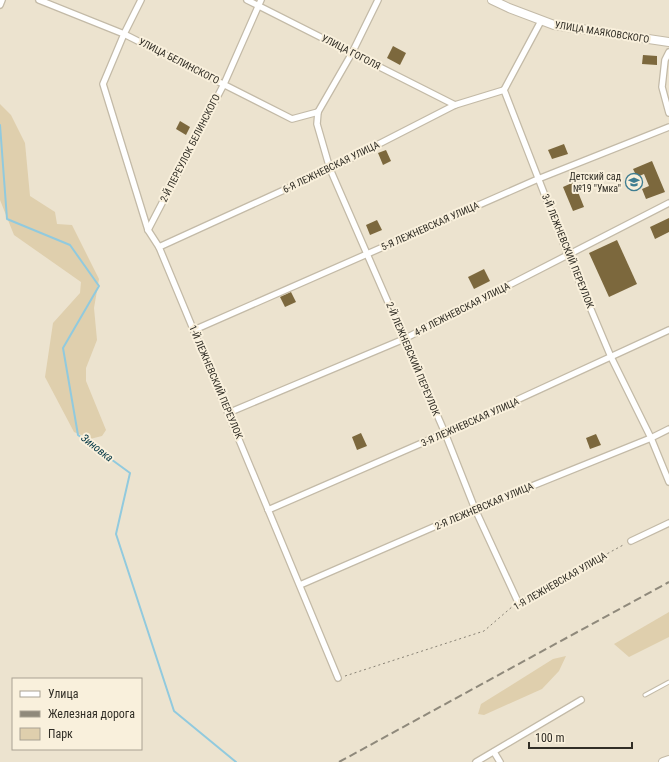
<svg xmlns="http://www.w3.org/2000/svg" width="669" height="762" font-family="'Roboto Condensed',sans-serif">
<rect width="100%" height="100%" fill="#ece3cf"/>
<g fill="#dfcfad">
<path d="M0,104L11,115L25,143L30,196L55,212L57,224L72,225L99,279L94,308L97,340L86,368V381L106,430L102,436L90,439L74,432L45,377L53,323L80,293L81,282L14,235L0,200Z"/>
<path d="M669,612V637L629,657L614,644Z"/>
<path d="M566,656L559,671L542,689L484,715L478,714L481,704L553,659Z"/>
</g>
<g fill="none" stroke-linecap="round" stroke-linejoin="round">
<path stroke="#91cade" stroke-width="2" d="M0,125L7,219L70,245L99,286L63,348L78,435L130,473L116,534L174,711L236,762"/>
</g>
<g fill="#7c683d">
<path d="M393,46L406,53L400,65L387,58Z"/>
<path d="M643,55L657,56V65L642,64Z"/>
<path d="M180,121L190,127L186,135L176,129Z"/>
<path d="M564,144L568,154L552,159L548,150Z"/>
<path d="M386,150L391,161L383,165L378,153Z"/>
<path d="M652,161L665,192L646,199L642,189L649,186L644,174L637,177L633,169Z"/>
<path d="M574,182L584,207L573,211L563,187Z"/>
<path d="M669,218V232L655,239L650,227Z"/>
<path d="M377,220L382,230L370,235L366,225Z"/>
<path d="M617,240L637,284L609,297L589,253Z"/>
<path d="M484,269L490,281L474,289L468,277Z"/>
<path d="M291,292L296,302L285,307L280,297Z"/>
<path d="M361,433L367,446L357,450L352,437Z"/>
<path d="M596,434L601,445L590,449L586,438Z"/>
</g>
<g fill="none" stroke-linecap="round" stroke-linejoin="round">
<g stroke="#c3baa7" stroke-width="5">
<path id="service" d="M645,695L669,682"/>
</g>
<g stroke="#c3baa7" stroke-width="8">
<g id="minor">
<path d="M39,0L124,34L292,119L318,112"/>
<path d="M141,0L124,34L103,84L148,230L159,247L338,678"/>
<path d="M247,0L455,105"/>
<path d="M378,0L352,53L318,112L317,124L330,169L445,433L475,509L518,602"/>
<path d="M0,5L2,0"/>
<path d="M541,21L504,90L568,255L611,357L651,438L669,482"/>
<path d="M669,52L665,60L662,87L669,113"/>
<path d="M148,230L224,84L261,0"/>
<path d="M159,247L330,169L455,105L504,90"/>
<path d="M194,330L538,179L669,127"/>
<path d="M228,413L404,339L669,203"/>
<path d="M268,510L445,433L669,330"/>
<path d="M631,541L669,523"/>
<path d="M300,585L475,509L651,438L669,429"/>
<path d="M494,752L500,762"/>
<path d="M476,762L581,700"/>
</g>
</g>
<g stroke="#c3baa7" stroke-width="10">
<g id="secondary">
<path d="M492,0L509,8L554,25L669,42"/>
<path d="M663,762L669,760"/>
</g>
</g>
<g stroke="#878174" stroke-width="1" stroke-dasharray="2 3" stroke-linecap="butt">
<path d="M524,599L625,544"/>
<path d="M345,676L484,631L513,606"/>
</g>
<use href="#service" stroke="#fff" stroke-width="3"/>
<use href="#minor" stroke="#fff" stroke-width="5.5"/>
<use href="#secondary" stroke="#fff" stroke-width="8"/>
<path stroke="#8f897b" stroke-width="2" stroke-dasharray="8 4" stroke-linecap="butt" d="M339,762L669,582"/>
</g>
<defs>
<g id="school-ring" transform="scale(0.9)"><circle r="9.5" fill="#f9f0dc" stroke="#3e7d91" stroke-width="1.5"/><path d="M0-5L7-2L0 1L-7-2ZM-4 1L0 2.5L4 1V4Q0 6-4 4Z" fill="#3e7d91"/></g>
</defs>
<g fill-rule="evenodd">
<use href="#school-ring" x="634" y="182"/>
</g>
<g text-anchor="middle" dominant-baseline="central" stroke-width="4" stroke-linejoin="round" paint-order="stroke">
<g font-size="10" fill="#312e26" stroke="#f9f0dc">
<text transform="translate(602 32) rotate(9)">УЛИЦА МАЯКОВСКОГО</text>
<text transform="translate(351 52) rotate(27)">УЛИЦА ГОГОЛЯ</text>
<text transform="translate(179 61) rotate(27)">УЛИЦА БЕЛИНСКОГО</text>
<text transform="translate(190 148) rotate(-63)">2-Й ПЕРЕУЛОК БЕЛИНСКОГО</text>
<text transform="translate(331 167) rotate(-26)">6-Я ЛЕЖНЕВСКАЯ УЛИЦА</text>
<text transform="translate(430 226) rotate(-24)">5-Я ЛЕЖНЕВСКАЯ УЛИЦА</text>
<text transform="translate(568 251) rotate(68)">3-Й ЛЕЖНЕВСКИЙ ПЕРЕУЛОК</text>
<text transform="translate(462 309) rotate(-27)">4-Я ЛЕЖНЕВСКАЯ УЛИЦА</text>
<text transform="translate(413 359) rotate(67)">2-Й ЛЕЖНЕВСКИЙ ПЕРЕУЛОК</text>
<text transform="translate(216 382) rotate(67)">1-Й ЛЕЖНЕВСКИЙ ПЕРЕУЛОК</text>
<text transform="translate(470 422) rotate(-24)">3-Я ЛЕЖНЕВСКАЯ УЛИЦА</text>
<text transform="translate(484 506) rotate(-23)">2-Я ЛЕЖНЕВСКАЯ УЛИЦА</text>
<text transform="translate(560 581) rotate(-30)">1-Я ЛЕЖНЕВСКАЯ УЛИЦА</text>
</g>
<g font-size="10" fill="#312e26" stroke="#f9f0dc" text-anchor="end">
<text x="621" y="176">Детский сад<tspan x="621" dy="12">№19 "Умка"</tspan></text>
</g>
<g font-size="11" font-style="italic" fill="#003543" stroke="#f9f0dc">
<text transform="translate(97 448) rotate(38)">Зиновка</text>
</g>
</g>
<rect x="12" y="678" width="130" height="72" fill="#f9f0dc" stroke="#a9a293"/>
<rect x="20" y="691" width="20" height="6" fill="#ffffff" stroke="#a9a293"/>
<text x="48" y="698" font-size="12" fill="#312e26">Улица</text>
<rect x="20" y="711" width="20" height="6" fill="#8f897b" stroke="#a9a293"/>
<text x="48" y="718" font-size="12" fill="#312e26">Железная дорога</text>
<rect x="20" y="728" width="20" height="12" fill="#dfcfad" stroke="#a9a293"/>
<text x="48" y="738" font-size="12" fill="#312e26">Парк</text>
<path d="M529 742v6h103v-6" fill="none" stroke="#312e26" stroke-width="2"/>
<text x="535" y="742" font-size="12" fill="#312e26" stroke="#f9f0dc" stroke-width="3" paint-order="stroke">100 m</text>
</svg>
